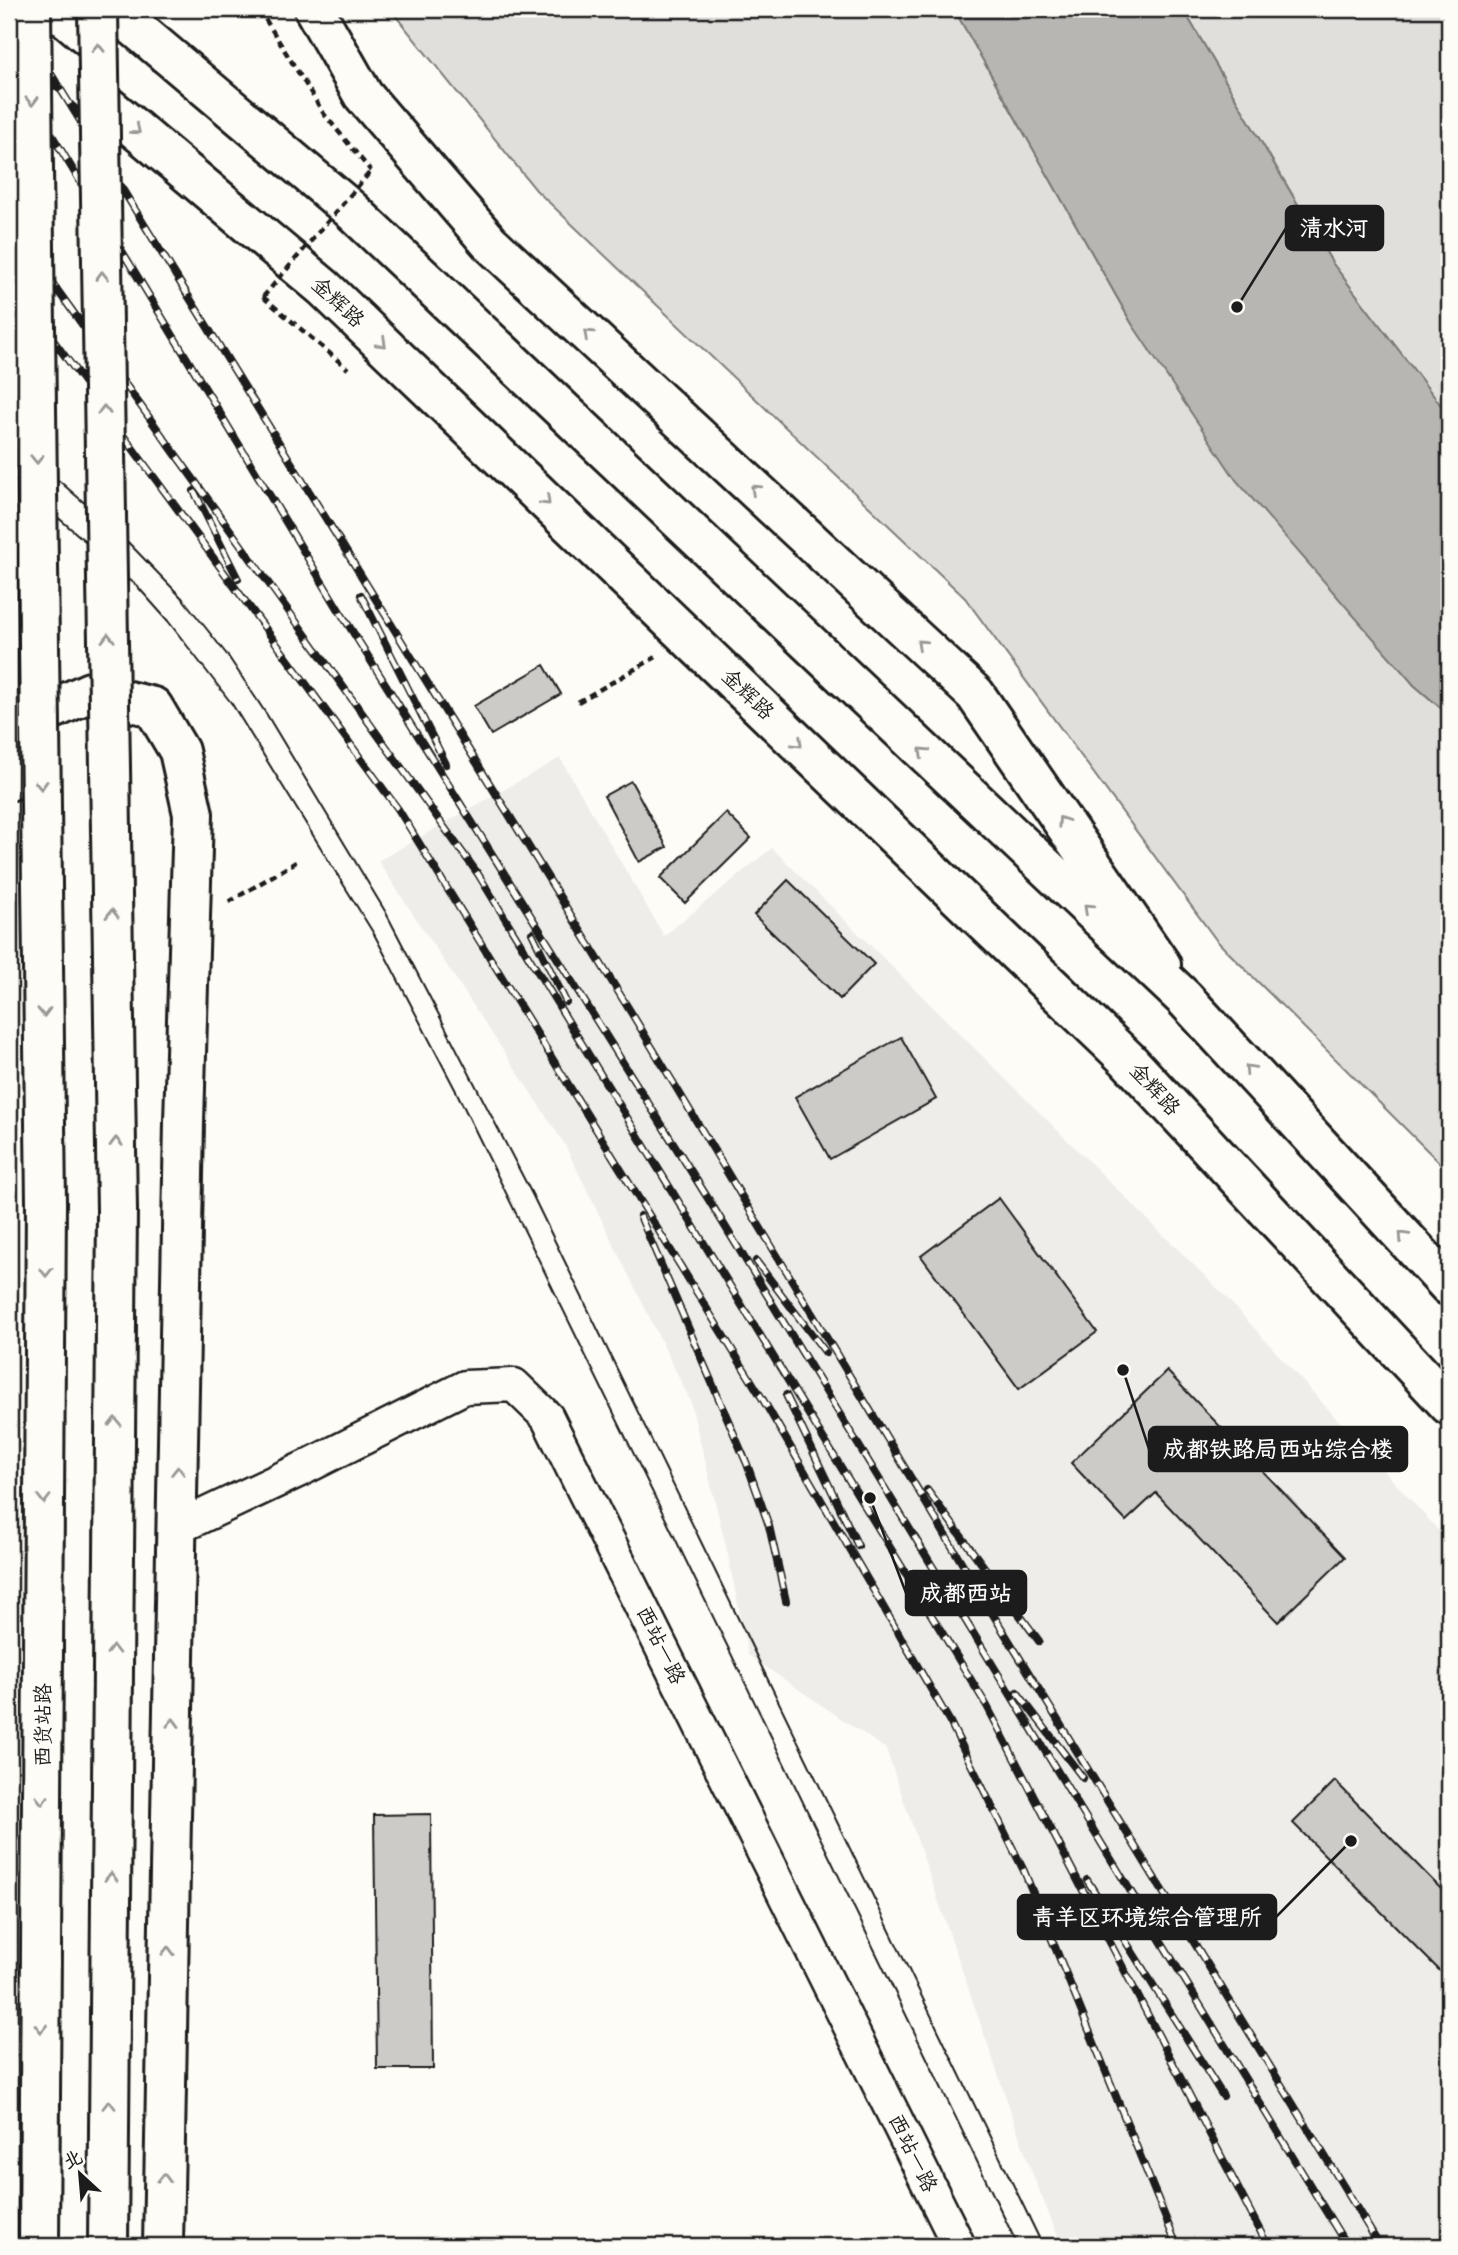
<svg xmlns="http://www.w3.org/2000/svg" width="1458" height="2255" font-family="'Shantell Sans','LXGW WenKai TC',sans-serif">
<rect width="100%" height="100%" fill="#fdfcf7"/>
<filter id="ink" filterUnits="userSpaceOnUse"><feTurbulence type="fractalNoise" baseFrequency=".0143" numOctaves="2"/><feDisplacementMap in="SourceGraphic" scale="14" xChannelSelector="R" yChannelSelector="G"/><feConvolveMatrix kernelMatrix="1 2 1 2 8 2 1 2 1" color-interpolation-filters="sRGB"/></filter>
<g filter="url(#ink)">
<path fill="#eeede9" d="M560,758L664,936L772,848L1225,1296L1449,1542V2246H1062L1031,2170L886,1749L748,1655L727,1550L690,1400L564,1143L378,861Z"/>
<g fill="#e0dfdb" stroke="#7e7e7c" stroke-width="2">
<path d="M390,9H954L1132,324L1414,685L1449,715V1172L1217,941L965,598L536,190Z"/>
<path d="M1183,9H1449V416L1333,264Z"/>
</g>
<path fill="#b7b6b2" stroke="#797876" stroke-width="2" d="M954,9H1183L1333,264L1449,416V715L1414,685L1236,480L1132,324Z"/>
<g fill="#cccbc8" stroke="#1c1c1c" stroke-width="2">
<path d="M544,665L561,694L491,735L474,706Z"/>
<path d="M631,781L667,847L639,862L604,796Z"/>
<path d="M726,813L751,838L685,903L660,878Z"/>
<path d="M788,880L874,964L840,999L754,915Z"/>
<path d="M901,1037L936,1099L830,1159L795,1097Z"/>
<path d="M999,1198L1097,1332L1019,1389L921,1256Z"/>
<path d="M1167,1371L1345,1557L1278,1622L1156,1493L1126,1521L1071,1463Z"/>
<path d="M1335,1781L1449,1897V1980L1293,1823Z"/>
<path d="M431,1814L433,2069H377L374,1815Z"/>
</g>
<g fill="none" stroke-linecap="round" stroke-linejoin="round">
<g stroke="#1c1c1c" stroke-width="37">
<path id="street" d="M177,1528L302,1469L465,1387L514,1385L547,1417L959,2246"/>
</g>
<g stroke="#1c1c1c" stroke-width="44">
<g id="secondary">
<path d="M314,9L363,95L490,243L975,694L1161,965"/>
<path d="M9,781L25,722L90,692L153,707L179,751L193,814L184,1122L163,2246"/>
</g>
</g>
<g stroke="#1c1c1c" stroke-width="44">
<g id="primary">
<path d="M113,9L350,209L1184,998L1449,1286"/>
<path d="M9,23L324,288L1127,1059L1449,1405"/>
<path d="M39,2246L46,1203"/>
<path d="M108,2246L117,1210"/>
</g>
</g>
<g stroke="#1c1c1c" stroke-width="4.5" stroke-dasharray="7 5" stroke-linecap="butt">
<path d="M259,9L324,114L371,171"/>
<path d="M263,297L348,369"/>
<path d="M578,702L656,657"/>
<path d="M229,902L296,862"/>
</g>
<use href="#street" stroke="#fdfcf7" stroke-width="32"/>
<use href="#secondary" stroke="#fdfcf7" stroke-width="38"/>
<use href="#primary" stroke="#fdfcf7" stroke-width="38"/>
<g stroke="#1c1c1c" stroke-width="2">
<path d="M9,437L121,535L183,599L228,656L267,715L385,911L532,1194L1043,2246"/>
<path d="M9,475L137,586L168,621L232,704L374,934L456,1091L673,1534L1018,2246"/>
</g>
<g stroke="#1c1c1c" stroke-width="8">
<g id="rail">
<path d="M11,9L632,1014L986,1603L1380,2246"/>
<path d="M9,64L339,610L709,1200L1347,2246"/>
<path d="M9,223L478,874L987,1706L1268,2246"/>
<path d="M9,280L398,809L762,1398L950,1722L1024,1871L1177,2246"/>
<path d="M194,491L238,579"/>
<path d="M361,595L446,764"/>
<path d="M532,933L566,1002"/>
<path d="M640,1216L747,1464L769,1526L786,1601"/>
<path d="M756,1261L826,1353"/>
<path d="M786,1395L858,1546"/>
<path d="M927,1490L1039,1641"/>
<path d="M1017,1692L1083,1778"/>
<path d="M1087,1880L1223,2096"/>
</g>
</g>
<use href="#rail" stroke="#fdfcf7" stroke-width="5" stroke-dasharray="16" stroke-linecap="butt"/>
<g stroke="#1c1c1c" stroke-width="44" stroke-linecap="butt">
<g id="primary-bridge">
<path d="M31,9L46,1203"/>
<path d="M98,9L117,1210"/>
</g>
</g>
<path stroke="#1c1c1c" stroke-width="4.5" stroke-dasharray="7 5" stroke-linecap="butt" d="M263,297L371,171"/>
<use href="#primary-bridge" stroke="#fdfcf7" stroke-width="38"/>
</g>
<defs><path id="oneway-chevron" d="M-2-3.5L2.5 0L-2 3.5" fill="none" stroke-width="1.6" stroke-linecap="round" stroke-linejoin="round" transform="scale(1.75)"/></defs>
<g stroke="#989794">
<use href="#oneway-chevron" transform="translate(98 48) rotate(-91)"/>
<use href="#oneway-chevron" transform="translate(32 101) rotate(89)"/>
<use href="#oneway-chevron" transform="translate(136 130) rotate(40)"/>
<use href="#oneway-chevron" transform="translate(102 276) rotate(-91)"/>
<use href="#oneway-chevron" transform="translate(588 334) rotate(-137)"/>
<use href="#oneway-chevron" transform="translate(382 343) rotate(44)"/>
<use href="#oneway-chevron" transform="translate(104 410) rotate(-91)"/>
<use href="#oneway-chevron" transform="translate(37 459) rotate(89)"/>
<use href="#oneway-chevron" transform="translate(755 489) rotate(-137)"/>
<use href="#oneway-chevron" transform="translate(546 501) rotate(44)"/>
<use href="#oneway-chevron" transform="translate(108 638) rotate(-91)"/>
<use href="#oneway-chevron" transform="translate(921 644) rotate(-137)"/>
<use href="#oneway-chevron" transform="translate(798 743) rotate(44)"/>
<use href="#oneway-chevron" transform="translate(923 752) rotate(-137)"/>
<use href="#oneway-chevron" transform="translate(41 785) rotate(89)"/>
<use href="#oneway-chevron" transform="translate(1062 821) rotate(-124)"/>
<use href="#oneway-chevron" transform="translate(1088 908) rotate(-137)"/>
<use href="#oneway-chevron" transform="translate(112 914) rotate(-91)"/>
<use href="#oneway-chevron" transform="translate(44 1012) rotate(89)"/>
<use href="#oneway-chevron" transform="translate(1249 1069) rotate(-133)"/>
<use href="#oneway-chevron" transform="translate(116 1142) rotate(-91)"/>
<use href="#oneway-chevron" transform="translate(1403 1236) rotate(-133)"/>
<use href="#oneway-chevron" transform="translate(46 1272) rotate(90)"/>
<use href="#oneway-chevron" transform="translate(115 1422) rotate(-90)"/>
<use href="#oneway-chevron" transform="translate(178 1471) rotate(-89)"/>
<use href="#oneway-chevron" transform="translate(44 1499) rotate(90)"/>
<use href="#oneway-chevron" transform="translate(113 1650) rotate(-90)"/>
<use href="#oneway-chevron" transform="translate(173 1723) rotate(-89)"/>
<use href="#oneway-chevron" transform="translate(42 1800) rotate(90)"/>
<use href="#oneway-chevron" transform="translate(111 1877) rotate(-90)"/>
<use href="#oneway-chevron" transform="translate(168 1951) rotate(-89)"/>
<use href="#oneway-chevron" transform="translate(41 2028) rotate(90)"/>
<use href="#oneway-chevron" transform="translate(109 2105) rotate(-90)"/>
<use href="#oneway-chevron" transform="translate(164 2178) rotate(-89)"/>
</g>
</g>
<g text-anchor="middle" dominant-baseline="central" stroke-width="7" stroke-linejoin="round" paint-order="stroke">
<g font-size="21" fill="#1c1c1c" stroke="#fdfcf7">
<text transform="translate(338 302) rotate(43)">金辉路</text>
<text transform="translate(748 694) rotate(44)">金辉路</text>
<text transform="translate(1155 1089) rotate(47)">金辉路</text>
<text transform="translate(661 1645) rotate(64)">西站一路</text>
<text transform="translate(43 1725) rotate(-90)">西货站路</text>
<text transform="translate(913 2153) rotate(64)">西站一路</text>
</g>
</g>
<path fill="none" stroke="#1c1c1c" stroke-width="2.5" d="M1237 307L1286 228M1123 1370L1149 1449M870 1498L906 1593M1351 1841L1276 1917"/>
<g fill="#1c1c1c" stroke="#fdfcf7" stroke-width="2.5">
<circle cx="1237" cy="307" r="7"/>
<circle cx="1123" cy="1370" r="7"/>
<circle cx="870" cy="1498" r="7"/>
<circle cx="1351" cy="1841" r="7"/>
</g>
<g fill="#1c1c1c" stroke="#1c1c1c" stroke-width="2.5">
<rect x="1286" y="206" width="97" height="44" rx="7"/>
<rect x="1149" y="1427" width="258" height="44" rx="7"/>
<rect x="906" y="1571" width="120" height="44" rx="7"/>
<rect x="1018" y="1895" width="258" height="44" rx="7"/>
</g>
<g font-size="23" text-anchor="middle" font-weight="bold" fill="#fff">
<text x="1334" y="236">清水河</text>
<text x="1278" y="1457">成都铁路局西站综合楼</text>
<text x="966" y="1601">成都西站</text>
<text x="1147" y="1925">青羊区环境综合管理所</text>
</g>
<rect width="1458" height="2255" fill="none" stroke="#fdfcf7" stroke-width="35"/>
<rect x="18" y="18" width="1423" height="2220" fill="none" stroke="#1c1c1c" stroke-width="2.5" filter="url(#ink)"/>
<g transform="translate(80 2174) rotate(334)" stroke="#fdfcf7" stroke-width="5" paint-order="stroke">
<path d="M0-5L12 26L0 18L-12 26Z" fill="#1c1c1c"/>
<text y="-10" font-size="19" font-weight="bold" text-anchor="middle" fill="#1c1c1c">北</text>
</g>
</svg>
